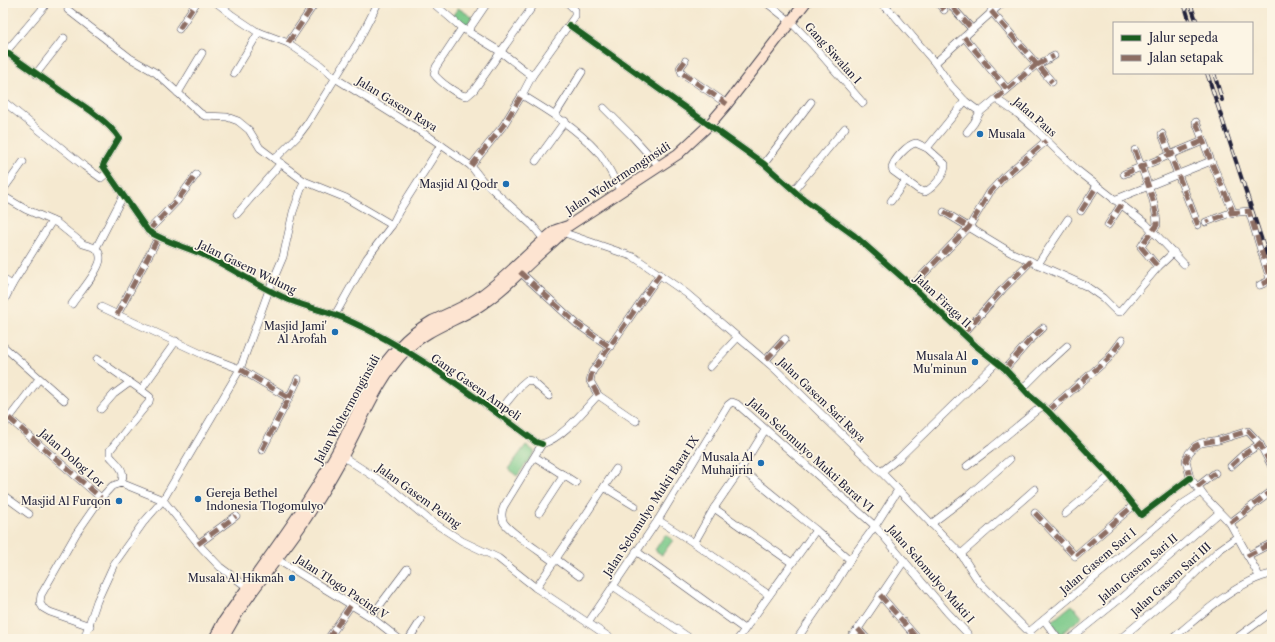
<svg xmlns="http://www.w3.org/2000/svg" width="1275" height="642" font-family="'Libre Caslon Text',serif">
<rect width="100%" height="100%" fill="#fcf5e5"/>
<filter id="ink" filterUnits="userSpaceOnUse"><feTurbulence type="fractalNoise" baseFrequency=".025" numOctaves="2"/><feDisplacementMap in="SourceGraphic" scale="8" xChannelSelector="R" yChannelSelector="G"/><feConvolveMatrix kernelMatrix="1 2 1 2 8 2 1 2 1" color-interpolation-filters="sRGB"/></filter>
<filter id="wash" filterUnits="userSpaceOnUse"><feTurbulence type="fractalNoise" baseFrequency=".012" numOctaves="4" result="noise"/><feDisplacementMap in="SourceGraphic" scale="16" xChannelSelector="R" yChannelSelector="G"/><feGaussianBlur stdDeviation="0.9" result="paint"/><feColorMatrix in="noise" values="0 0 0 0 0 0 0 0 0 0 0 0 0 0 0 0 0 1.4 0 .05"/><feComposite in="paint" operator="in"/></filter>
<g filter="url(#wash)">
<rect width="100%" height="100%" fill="#f5e9d0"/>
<g fill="#7ac989" stroke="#4e7662">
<path d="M458,8L472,17L466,28L451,18Z"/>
<path d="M526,445L535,452L517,476L508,469Z"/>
<path d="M665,535L673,540L662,555L655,550Z"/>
<path d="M1072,605L1082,617L1061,634L1051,622Z"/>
</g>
</g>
<g filter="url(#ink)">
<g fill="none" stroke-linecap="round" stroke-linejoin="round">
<g stroke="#424051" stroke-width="8">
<g id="street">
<path d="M217,3L232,15L256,31L288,43L319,64L335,78L431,138L471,166L482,180L533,226L546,242"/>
<path d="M433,3L462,28L501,52L532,76"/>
<path d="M767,3L791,22L812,44L863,103"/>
<path d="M881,3L895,16L935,63L951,86L965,101L980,112L996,99L1018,114L1035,129L1077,170L1146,224L1184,264"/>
<path d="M938,3L944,10"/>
<path d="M988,3L989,4"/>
<path d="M569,4L575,10V16L532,76L522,95C550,112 576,128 598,152C608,164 614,179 621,192"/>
<path d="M953,8L972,29"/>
<path d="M68,10L130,58L156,73L200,113L205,116L227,117L238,121L249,130L260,148L304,181L346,198L392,225"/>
<path d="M991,11L1052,82"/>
<path d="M569,25L764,164L801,197L855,236L912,286L976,346L1005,369L1029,395L1048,411L1071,435L1110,476L1141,515L1190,478"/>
<path d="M462,28L436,67L434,74C439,81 458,96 467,96L474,90L535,3"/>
<path d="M179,29L196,3"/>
<path d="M468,31L487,3"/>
<path d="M964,37L1007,89"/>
<path d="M288,43L315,3"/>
<path d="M6,52C24,65 43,78 61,91C79,103 108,120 119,138L104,163L103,166L148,231C167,243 187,247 206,256C236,270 262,289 292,301C309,308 327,311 343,318C414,349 475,397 536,442L542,444"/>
<path d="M4,54L44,7"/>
<path d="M685,61L680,68L682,73L727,104"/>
<path d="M935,63L1002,3"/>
<path d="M1037,65L1054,56"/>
<path d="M234,73L259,32"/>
<path d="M36,74L64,38"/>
<path d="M178,93L202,53"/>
<path d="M996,99L1037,64"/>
<path d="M3,101L84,166L101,178L107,173"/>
<path d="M604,108L632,136L660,167"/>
<path d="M555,115L582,72"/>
<path d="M1196,122L1211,161L1232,209L1230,213L1206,222"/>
<path d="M967,132L974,123L980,112"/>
<path d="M1162,134L1198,225"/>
<path d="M916,143L927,148L945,164C946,174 934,187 925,192L919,190L893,171L892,168C893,160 908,144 916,143Z"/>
<path d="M927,148L965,101"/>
<path d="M1135,150C1143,174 1156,198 1157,225L1144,242L1141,247L1158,267"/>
<path d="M275,159L298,136L307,124L359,40L378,3"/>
<path d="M536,161L565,121"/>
<path d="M764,164L811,102"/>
<path d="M471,166L503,126L522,95"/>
<path d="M1124,174L1203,141"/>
<path d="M3,190L23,162"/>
<path d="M794,190L845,128"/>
<path d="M3,196L25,209L57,223L83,244L96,248"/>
<path d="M1114,200L1211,161"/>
<path d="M891,201L906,180"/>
<path d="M1081,211L1097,186"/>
<path d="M944,212L1010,252L1086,286L1103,298L1116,311L1120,312L1158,267L1174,252"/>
<path d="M1230,213L1249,211L1270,279L1267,282L1260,285"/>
<path d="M237,214L281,163"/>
<path d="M1108,225L1121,205"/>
<path d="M148,231L177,201L196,175"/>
<path d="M559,231L634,257L686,293L774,368L881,472L961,554L979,582L1029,632L1033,639"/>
<path d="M1038,264L1068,219"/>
<path d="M520,272L577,324L610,347"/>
<path d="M3,279L12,285"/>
<path d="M912,286L969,227L990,192L1005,176L1046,141"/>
<path d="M3,303L12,285L52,221"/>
<path d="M72,304C79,293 102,268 100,257C100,253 98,251 96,248L123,196"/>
<path d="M101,307L206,356L240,369L289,398L262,450"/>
<path d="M117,315L158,238"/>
<path d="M335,315L367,258L392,225L399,211L441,145"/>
<path d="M963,334L1003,289L1031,261"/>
<path d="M3,346L64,400"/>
<path d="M97,359L141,390"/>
<path d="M766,360L785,339"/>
<path d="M710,367L738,337"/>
<path d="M1005,369L1029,341L1043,328"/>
<path d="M1023,388L1043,368L1067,346"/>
<path d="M598,395L590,381L592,372L660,274"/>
<path d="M289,398L298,379"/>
<path d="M101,409L114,394L129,383"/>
<path d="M1048,411L1108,359L1122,340"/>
<path d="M498,413L520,386L527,380L532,381L549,396"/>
<path d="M3,416L11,420L101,498"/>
<path d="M3,426L39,379"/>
<path d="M542,444L504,506C502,510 501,515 503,521C506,530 544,554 554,562"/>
<path d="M542,444C564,437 582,412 598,395L636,421"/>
<path d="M339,454L387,485L428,519L462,541L498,558L536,588L612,639"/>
<path d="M535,457L576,483"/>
<path d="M967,466L991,448L1042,406"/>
<path d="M1231,466L1244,454L1260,444"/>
<path d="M741,469L816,530L850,560"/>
<path d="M881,472L899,458L997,362"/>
<path d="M121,483C127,471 117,464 110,456V450L149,402L150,397L141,390L176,341"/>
<path d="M604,487L635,506"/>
<path d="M1197,487L1215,473"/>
<path d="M3,495L29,514"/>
<path d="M714,508L792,563"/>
<path d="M539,513L564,475"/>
<path d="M1035,513L1075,556L1133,506"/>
<path d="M1065,514L1110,476"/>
<path d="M658,520L694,543L769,595"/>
<path d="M1230,523L1272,491"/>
<path d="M931,524L969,495L1009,460"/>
<path d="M694,543L714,508L741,469L765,430"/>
<path d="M198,544L236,516"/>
<path d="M636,551L744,629"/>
<path d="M961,554L1035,489"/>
<path d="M1247,556L1272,543"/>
<path d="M273,557L371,617L399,639"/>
<path d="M556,559L579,576"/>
<path d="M1259,576L1230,523L1204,496L1190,478L1186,460L1189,453L1195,446L1201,443L1219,440L1248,431L1260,444L1272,467"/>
<path d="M613,586L691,639"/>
<path d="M536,588L579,525L616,469"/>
<path d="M880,595L918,639"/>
<path d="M371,617L407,569"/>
<path d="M1044,620L1058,639"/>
<path d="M588,623L658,520L728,405L732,402L737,404L875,526L947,612L967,633L968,639"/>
<path d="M90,626L50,612L43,608L40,603L41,595L76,534L101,498L112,486L121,483L163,500L201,547L220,567L251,590"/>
<path d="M858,629L867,639"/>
<path d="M1029,632L1184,503L1201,492"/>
<path d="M84,639L97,601L114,564L143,523L163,500L240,369L269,290L283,257L293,212L304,181"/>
<path d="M328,639L351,605"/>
<path d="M409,639L421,620"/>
<path d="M738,639L816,530"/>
<path d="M797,639L837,581L850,560L875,526L898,490"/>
<path d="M849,639L858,629L904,561"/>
<path d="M1070,639L1121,598L1219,513"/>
<path d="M1120,639L1176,592L1219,550L1237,537"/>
<path d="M1172,639C1197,618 1240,579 1272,574"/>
<path d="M1235,639L1272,612"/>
</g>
</g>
<g stroke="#424051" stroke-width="12">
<g id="secondary">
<path d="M214,639L223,622C262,566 303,513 336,454C356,419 369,376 399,347C408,337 420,328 432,321C447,314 462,308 476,299C505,280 528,252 556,230L568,226L678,154L709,125L727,104L805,3"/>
<path d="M223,639C246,593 283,555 310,512C322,493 334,474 344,454C362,421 379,377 406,350C427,329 453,322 478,307C499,294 516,276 533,260C543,250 555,241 564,231"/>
</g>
</g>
<use href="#street" stroke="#fff" stroke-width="7"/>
<use href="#secondary" stroke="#fde4d1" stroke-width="10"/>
<g stroke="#22223b" stroke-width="4">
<g id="rail">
<path d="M1184,3L1190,23"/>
<path d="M1190,3L1197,23"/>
<path d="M1207,73L1272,271"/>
<path d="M1214,73L1222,100"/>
</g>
</g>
<use href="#rail" stroke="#fcf5e5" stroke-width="2.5" stroke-dasharray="8" stroke-linecap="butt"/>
<g stroke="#8d6e63" stroke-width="5" stroke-dasharray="10 5" stroke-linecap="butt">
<path d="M938,3L944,10"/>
<path d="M988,3L989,4"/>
<path d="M953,8L972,29"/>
<path d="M991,11L1052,82"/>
<path d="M179,29L196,3"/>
<path d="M964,37L1007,89"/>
<path d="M288,43L315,3"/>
<path d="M685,61L680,68L682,73L727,104"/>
<path d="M1037,65L1054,56"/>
<path d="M996,99L1037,64"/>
<path d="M1196,122L1211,161L1232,209L1230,213L1206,222"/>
<path d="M1162,134L1198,225"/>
<path d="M1135,150C1143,174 1156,198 1157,225L1144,242L1141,247L1158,267"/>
<path d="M471,166L503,126L522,95"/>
<path d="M1124,174L1203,141"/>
<path d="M1081,211L1097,186"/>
<path d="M944,212L969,227"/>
<path d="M1230,213L1249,211L1270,279L1267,282L1260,285"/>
<path d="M1108,225L1121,205"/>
<path d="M148,231L177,201L196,175"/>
<path d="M520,272L577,324L610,347"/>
<path d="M912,286L969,227L990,192L1005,176L1046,141"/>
<path d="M117,315L158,238"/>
<path d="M963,334L1003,289L1031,261"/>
<path d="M766,360L785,339"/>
<path d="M240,369L289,398L262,450"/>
<path d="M1005,369L1029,341L1043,328"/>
<path d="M598,395L590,381L592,372L660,274"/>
<path d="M289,398L298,379"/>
<path d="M1048,411L1108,359L1122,340"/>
<path d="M9,418L101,498"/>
<path d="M1231,466L1244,454L1260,444"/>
<path d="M1190,478L1186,460L1189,453L1195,446L1201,443L1219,440L1248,431L1260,444L1272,467"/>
<path d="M1197,487L1215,473"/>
<path d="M1035,513L1075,556L1133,506"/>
<path d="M1230,523L1272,491"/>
<path d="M198,544L236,516"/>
<path d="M1247,556L1272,543"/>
<path d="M880,595L918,639"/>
<path d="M858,629L867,639"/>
<path d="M84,639L85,638"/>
<path d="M328,639L351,605"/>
</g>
<g stroke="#fcf5e5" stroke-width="8">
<g id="cycleway">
<path d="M569,25L764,164L801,197L855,236L912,286L976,346L1005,369L1029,395L1048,411L1071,435L1110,476L1141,515L1190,478"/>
<path d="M6,52C24,65 43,78 61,91C79,103 108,120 119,138L104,163L103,166L148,231C167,243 187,247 206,256C236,270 262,289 292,301C309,308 327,311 343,318C414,349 475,397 536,442L542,444"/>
</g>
</g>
<use href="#cycleway" stroke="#1b5e20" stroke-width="6"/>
</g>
</g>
<g fill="#1f6fb2" stroke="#fcf5e5" stroke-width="1.5">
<circle cx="980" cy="134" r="4"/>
<circle cx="506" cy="184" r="4"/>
<circle cx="335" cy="332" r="4"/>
<circle cx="975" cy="362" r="4"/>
<circle cx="761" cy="463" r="4"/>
<circle cx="198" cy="499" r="4"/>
<circle cx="119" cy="501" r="4"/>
<circle cx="292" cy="578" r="4"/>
</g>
<g text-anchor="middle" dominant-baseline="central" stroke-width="3.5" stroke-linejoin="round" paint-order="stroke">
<g font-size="11" fill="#22223b" stroke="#fcf5e5">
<text transform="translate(833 53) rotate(48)">Gang Siwalan I</text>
<text transform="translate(397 104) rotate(32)">Jalan Gasem Raya</text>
<text transform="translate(1035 117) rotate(41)">Jalan Paus</text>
<text transform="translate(618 178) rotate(-33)">Jalan Woltermonginsidi</text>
<text transform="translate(247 267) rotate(26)">Jalan Gasem Wulung</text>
<text transform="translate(943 301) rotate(43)">Jalan Firaga II</text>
<text transform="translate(476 387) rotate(35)">Gang Gasem Ampeli</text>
<text transform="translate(822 400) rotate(44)">Jalan Gasem Sari Raya</text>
<text transform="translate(347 409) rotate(-61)">Jalan Woltermonginsidi</text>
<text transform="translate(811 455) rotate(42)">Jalan Selomulyo Mukti Barat VI</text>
<text transform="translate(72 458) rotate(41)">Jalan Dolog Lor</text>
<text transform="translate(419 496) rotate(36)">Jalan Gasem Peting</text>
<text transform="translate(651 506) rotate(-57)">Jalan Selomulyo Mukti Barat IX</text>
<text transform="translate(1098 561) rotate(-40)">Jalan Gasem Sari I</text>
<text transform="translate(1138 568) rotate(-40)">Jalan Gasem Sari II</text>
<text transform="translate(931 574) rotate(49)">Jalan Selomulyo Mukti I</text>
<text transform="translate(1171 579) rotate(-42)">Jalan Gasem Sari III</text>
<text transform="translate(342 587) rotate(33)">Jalan Tlogo Pacing V</text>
</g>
<g font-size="11" fill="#22223b" stroke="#fcf5e5" text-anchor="end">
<text x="988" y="134" text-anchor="start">Musala</text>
<text x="498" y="184">Masjid Al Qodr</text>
<text x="327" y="326">Masjid Jami'<tspan x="327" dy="13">Al Arofah</tspan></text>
<text x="967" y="356">Musala Al<tspan x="967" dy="13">Mu'minun</tspan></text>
<text x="753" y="457">Musala Al<tspan x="753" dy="13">Muhajirin</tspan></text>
<text x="206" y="493" text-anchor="start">Gereja Bethel<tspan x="206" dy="13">Indonesia Tlogomulyo</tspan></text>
<text x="111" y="501">Masjid Al Furqon</text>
<text x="284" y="578">Musala Al Hikmah</text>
</g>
</g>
<rect width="1275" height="642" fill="none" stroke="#fcf5e5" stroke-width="16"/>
<rect x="1113" y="22" width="140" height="52" fill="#fcf5e5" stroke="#a5a1a1"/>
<rect x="1121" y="35" width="20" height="6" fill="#1b5e20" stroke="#a5a1a1"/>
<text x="1149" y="42" font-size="12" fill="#22223b">Jalur sepeda</text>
<rect x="1121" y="55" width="20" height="6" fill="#8d6e63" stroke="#a5a1a1"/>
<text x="1149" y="62" font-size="12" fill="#22223b">Jalan setapak</text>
</svg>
